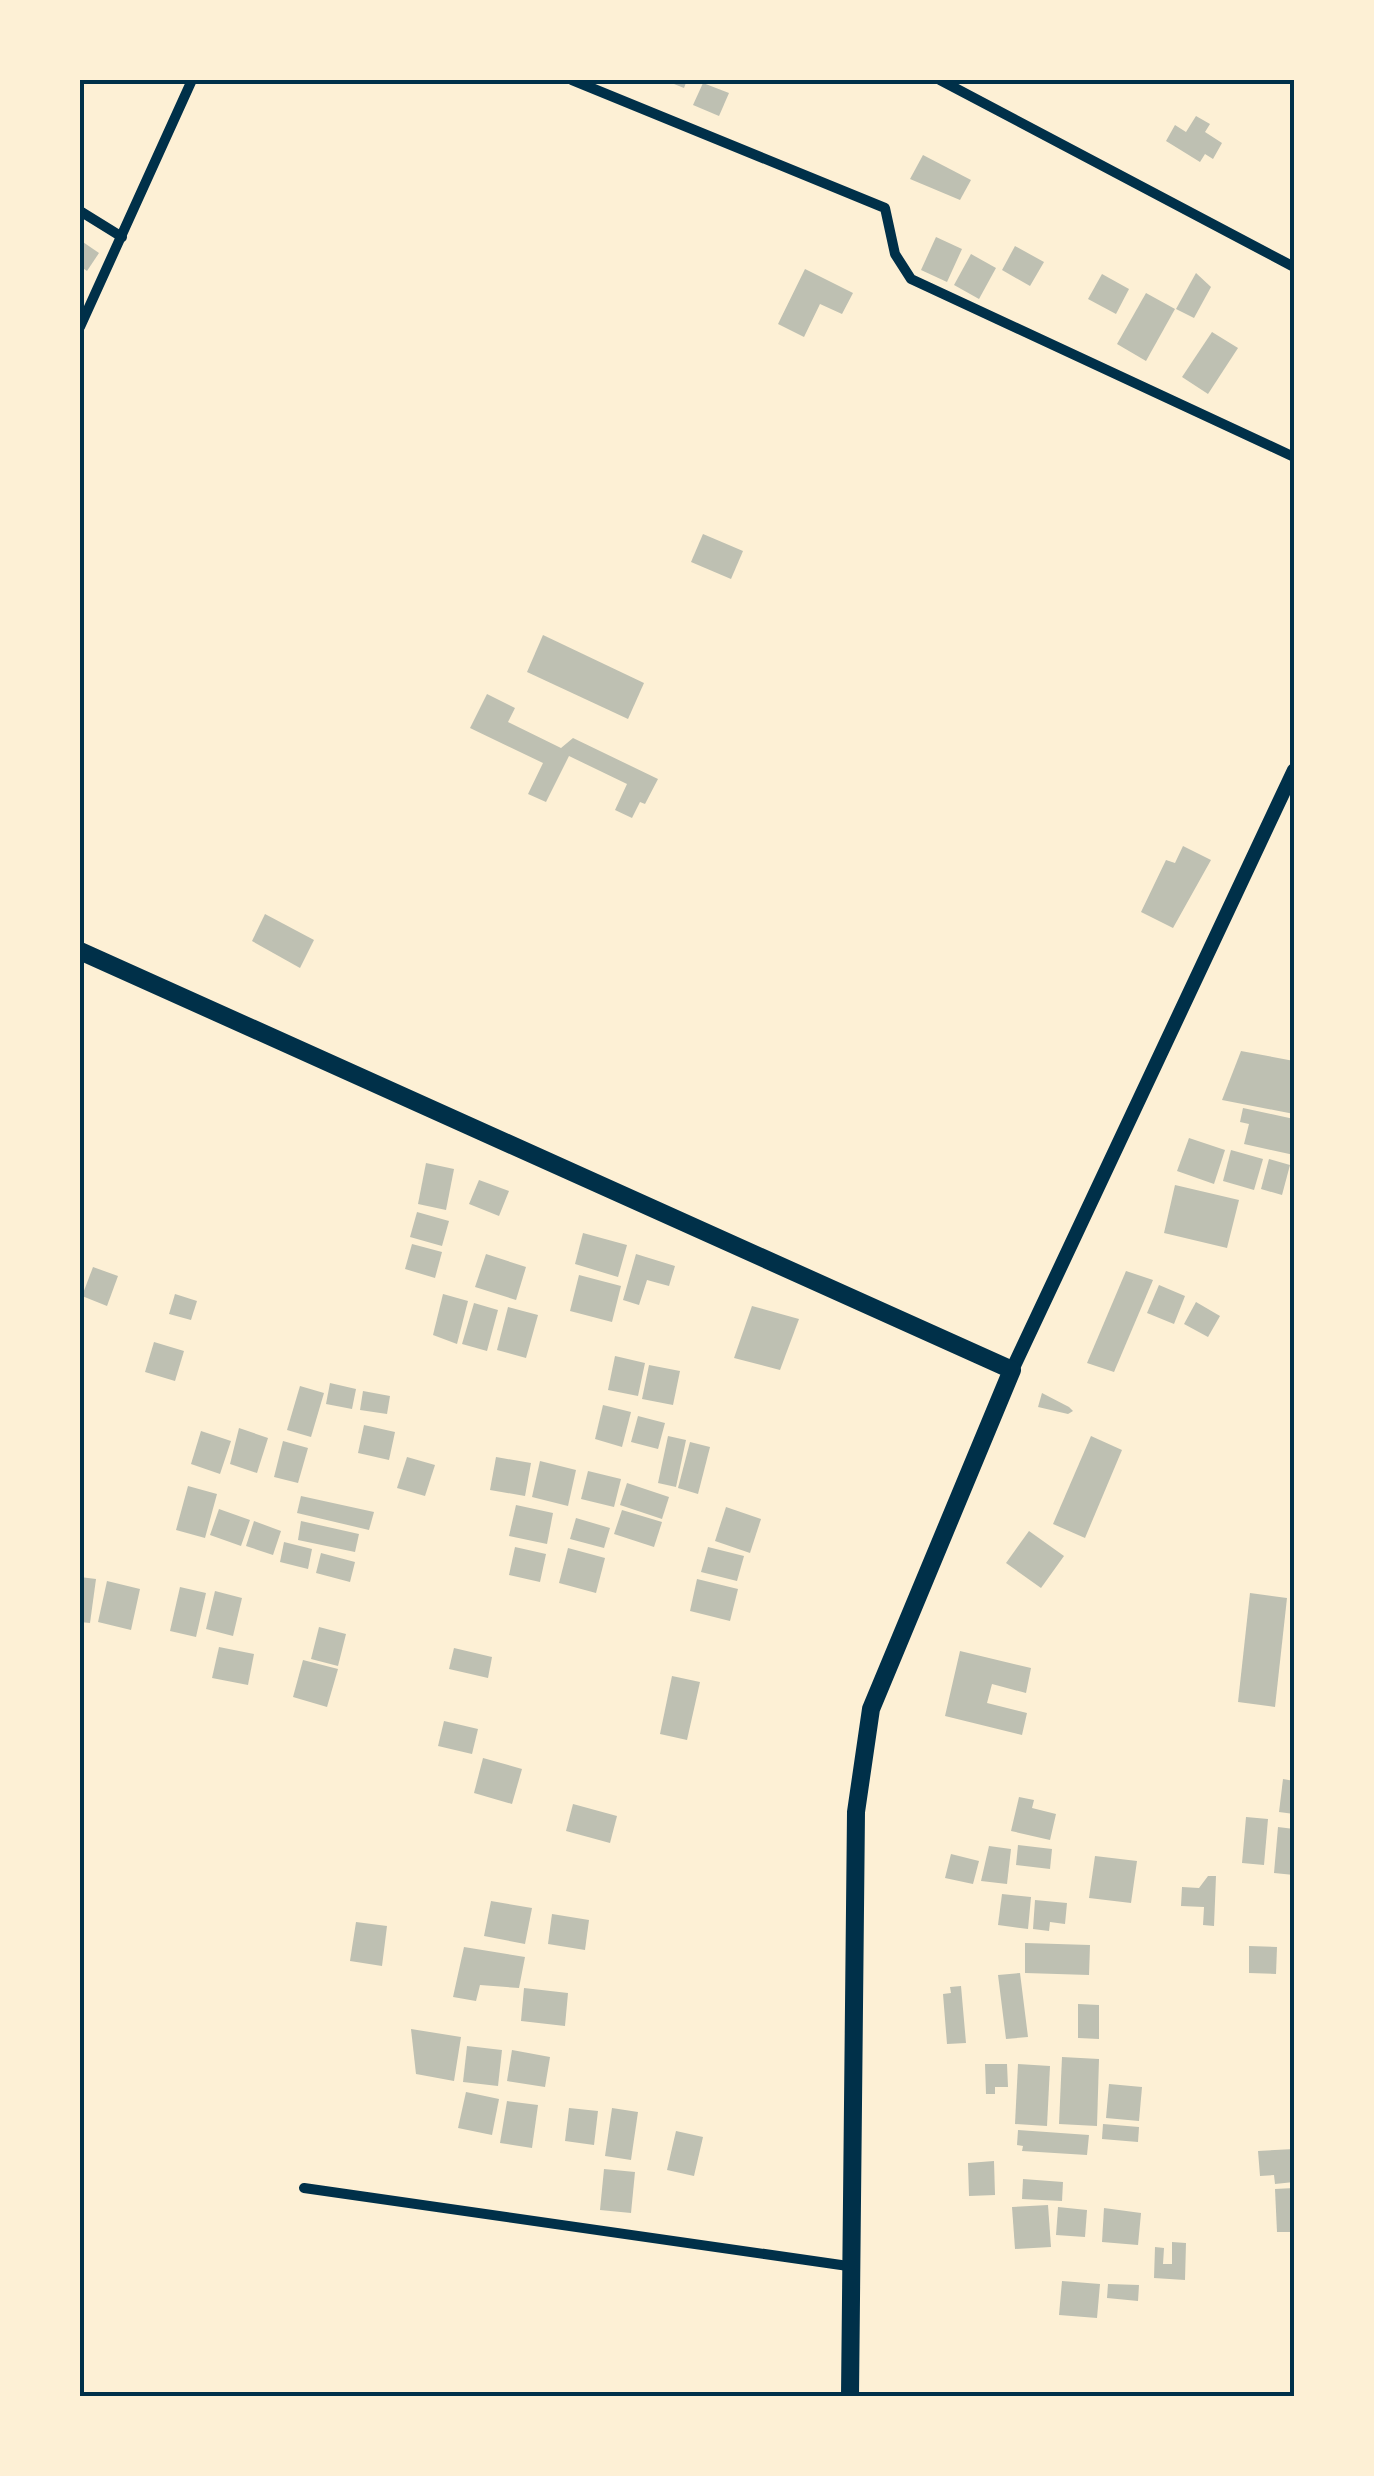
<svg xmlns="http://www.w3.org/2000/svg" width="1374" height="2476" font-family="Barlow,sans-serif">
<rect width="100%" height="100%" fill="#fdf0d5"/>
<g fill="#bec0b2">
<path d="M664,80H687L684,88Z"/>
<path d="M703,83L729,93L719,116L693,105Z"/>
<path d="M1196,116L1210,124L1205,132L1222,143L1213,159L1205,154L1200,162L1166,141L1175,125L1186,132Z"/>
<path d="M923,155L971,180L960,200L910,179Z"/>
<path d="M936,237L962,249L947,282L921,270Z"/>
<path d="M80,240L99,253L87,271L80,266Z"/>
<path d="M1015,246L1044,262L1030,286L1002,270Z"/>
<path d="M971,254L996,268L979,299L954,285Z"/>
<path d="M805,269L853,293L842,314L820,304L804,337L778,324Z"/>
<path d="M1196,273L1211,287L1194,318L1176,309Z"/>
<path d="M1102,274L1129,289L1116,314L1088,299Z"/>
<path d="M1146,293L1175,309L1146,361L1117,344Z"/>
<path d="M1212,332L1238,348L1208,394L1182,377Z"/>
<path d="M703,534L743,551L731,579L691,562Z"/>
<path d="M543,635L644,683L628,719L527,672Z"/>
<path d="M487,694L515,708L508,722L561,748L573,738L658,779L645,804L640,802L632,818L615,810L627,784L569,756L546,802L528,794L543,763L470,728Z"/>
<path d="M1183,846L1211,860L1173,928L1141,912L1166,860L1175,863Z"/>
<path d="M265,914L314,940L300,968L252,941Z"/>
<path d="M1241,1051L1294,1061V1114L1222,1100Z"/>
<path d="M1243,1108L1294,1119V1155L1244,1144L1249,1124L1240,1122Z"/>
<path d="M1189,1138L1225,1150L1214,1184L1177,1171Z"/>
<path d="M1231,1150L1263,1159L1254,1190L1223,1181Z"/>
<path d="M1269,1159L1290,1165L1282,1195L1261,1189Z"/>
<path d="M426,1163L454,1169L446,1210L418,1204Z"/>
<path d="M479,1180L509,1191L499,1216L469,1204Z"/>
<path d="M1175,1185L1239,1200L1227,1248L1164,1233Z"/>
<path d="M417,1212L449,1221L442,1246L410,1237Z"/>
<path d="M583,1233L627,1245L618,1277L575,1264Z"/>
<path d="M412,1244L442,1252L435,1278L405,1269Z"/>
<path d="M486,1254L526,1267L516,1300L475,1287Z"/>
<path d="M636,1254L675,1266L669,1286L647,1280L639,1305L623,1300Z"/>
<path d="M93,1267L118,1276L107,1306L82,1296Z"/>
<path d="M1126,1271L1153,1280L1114,1372L1087,1363Z"/>
<path d="M579,1275L621,1286L612,1322L570,1311Z"/>
<path d="M1159,1285L1185,1296L1174,1324L1147,1313Z"/>
<path d="M175,1294L197,1301L191,1320L169,1314Z"/>
<path d="M443,1294L468,1301L457,1344L433,1335Z"/>
<path d="M1196,1302L1220,1316L1208,1337L1184,1324Z"/>
<path d="M474,1303L498,1310L487,1351L462,1344Z"/>
<path d="M752,1306L799,1319L780,1370L734,1358Z"/>
<path d="M508,1307L538,1315L526,1358L497,1350Z"/>
<path d="M154,1342L184,1351L175,1381L145,1372Z"/>
<path d="M615,1356L645,1363L638,1396L608,1390Z"/>
<path d="M649,1365L680,1371L673,1405L642,1399Z"/>
<path d="M330,1383L356,1389L352,1409L326,1404Z"/>
<path d="M300,1386L324,1393L311,1437L287,1430Z"/>
<path d="M363,1391L390,1396L387,1414L360,1410Z"/>
<path d="M1042,1393L1069,1407L1073,1411L1068,1414L1038,1407Z"/>
<path d="M603,1405L631,1412L622,1447L595,1439Z"/>
<path d="M638,1416L665,1423L658,1449L631,1442Z"/>
<path d="M364,1425L395,1432L389,1460L358,1453Z"/>
<path d="M239,1428L268,1438L257,1473L230,1464Z"/>
<path d="M201,1431L231,1441L220,1474L191,1464Z"/>
<path d="M668,1436L686,1440L676,1487L658,1483Z"/>
<path d="M1091,1436L1122,1450L1085,1538L1053,1524Z"/>
<path d="M283,1441L308,1448L298,1483L274,1477Z"/>
<path d="M690,1442L710,1447L698,1494L678,1488Z"/>
<path d="M407,1457L435,1465L425,1496L397,1488Z"/>
<path d="M496,1457L531,1463L525,1496L490,1490Z"/>
<path d="M540,1461L576,1470L568,1506L532,1497Z"/>
<path d="M588,1471L621,1479L614,1507L581,1499Z"/>
<path d="M627,1483L669,1497L662,1519L620,1505Z"/>
<path d="M188,1486L217,1494L205,1538L176,1530Z"/>
<path d="M301,1496L374,1512L369,1530L297,1513Z"/>
<path d="M516,1505L553,1513L547,1544L509,1536Z"/>
<path d="M726,1507L761,1519L750,1553L715,1541Z"/>
<path d="M219,1509L250,1520L241,1546L210,1535Z"/>
<path d="M622,1510L662,1522L654,1547L614,1534Z"/>
<path d="M576,1518L610,1528L604,1548L570,1539Z"/>
<path d="M254,1521L281,1531L273,1555L246,1546Z"/>
<path d="M301,1521L359,1534L355,1552L298,1540Z"/>
<path d="M1029,1531L1064,1556L1041,1588L1006,1563Z"/>
<path d="M284,1542L312,1549L308,1569L280,1562Z"/>
<path d="M515,1547L546,1554L540,1582L509,1575Z"/>
<path d="M708,1547L744,1556L737,1581L701,1572Z"/>
<path d="M568,1548L605,1558L596,1593L559,1583Z"/>
<path d="M321,1553L355,1562L350,1582L316,1573Z"/>
<path d="M80,1577L96,1579L90,1623L80,1622Z"/>
<path d="M697,1579L738,1589L730,1621L690,1611Z"/>
<path d="M107,1581L140,1589L131,1630L98,1622Z"/>
<path d="M180,1587L206,1593L196,1637L170,1631Z"/>
<path d="M215,1591L242,1598L233,1636L206,1629Z"/>
<path d="M1250,1593L1287,1598L1275,1707L1238,1702Z"/>
<path d="M319,1627L346,1634L338,1666L311,1659Z"/>
<path d="M219,1647L254,1654L248,1685L212,1678Z"/>
<path d="M454,1648L492,1657L488,1678L449,1669Z"/>
<path d="M960,1651L1031,1668L1026,1693L992,1684L987,1703L1027,1713L1022,1735L945,1716Z"/>
<path d="M303,1660L338,1669L327,1707L293,1697Z"/>
<path d="M672,1676L700,1682L687,1740L660,1734Z"/>
<path d="M444,1721L478,1729L472,1754L438,1746Z"/>
<path d="M483,1758L522,1769L512,1804L474,1793Z"/>
<path d="M1283,1779L1294,1781V1814L1279,1812Z"/>
<path d="M1019,1797L1034,1800L1032,1808L1056,1814L1050,1840L1011,1831Z"/>
<path d="M573,1804L617,1816L610,1843L566,1831Z"/>
<path d="M1246,1817L1268,1819L1264,1865L1242,1863Z"/>
<path d="M1278,1827L1294,1829V1875L1274,1873Z"/>
<path d="M1018,1845L1052,1849L1050,1869L1016,1865Z"/>
<path d="M989,1846L1011,1849L1007,1884L981,1881Z"/>
<path d="M951,1854L979,1861L973,1884L945,1878Z"/>
<path d="M1095,1856L1137,1861L1131,1903L1089,1898Z"/>
<path d="M1208,1876H1216L1214,1926L1203,1925L1204,1907L1181,1906L1182,1887L1199,1888Z"/>
<path d="M1002,1894L1031,1897L1028,1929L998,1925Z"/>
<path d="M1035,1900L1067,1903L1065,1924L1050,1922L1049,1931L1033,1929Z"/>
<path d="M491,1901L532,1908L525,1944L484,1936Z"/>
<path d="M552,1914L589,1920L585,1950L548,1944Z"/>
<path d="M356,1922L387,1926L382,1966L350,1961Z"/>
<path d="M1025,1943L1090,1945L1089,1975L1025,1973Z"/>
<path d="M1249,1946L1277,1947L1276,1974L1249,1973Z"/>
<path d="M464,1947L525,1957L519,1988L480,1985L476,2001L453,1997Z"/>
<path d="M1020,1973L1028,2037L1006,2039L998,1975Z"/>
<path d="M961,1986L966,2043L947,2044L943,1994L951,1993L950,1987Z"/>
<path d="M524,1988L568,1993L565,2026L521,2021Z"/>
<path d="M1078,2004L1099,2005V2039L1078,2038Z"/>
<path d="M411,2029L461,2037L454,2081L416,2074Z"/>
<path d="M467,2046L502,2050L498,2086L463,2082Z"/>
<path d="M512,2050L550,2057L545,2087L507,2081Z"/>
<path d="M1062,2057L1099,2059L1097,2126L1059,2124Z"/>
<path d="M985,2064H1007L1008,2087H995V2094H986Z"/>
<path d="M1018,2064L1050,2066L1047,2126L1015,2124Z"/>
<path d="M1109,2084L1142,2087L1139,2121L1106,2118Z"/>
<path d="M466,2092L499,2099L492,2135L458,2128Z"/>
<path d="M507,2101L538,2105L532,2148L500,2143Z"/>
<path d="M569,2108L598,2111L594,2145L565,2141Z"/>
<path d="M612,2108L638,2112L631,2160L605,2156Z"/>
<path d="M1103,2124L1139,2127L1138,2142L1102,2139Z"/>
<path d="M1018,2130L1089,2135L1087,2155L1022,2151L1023,2146L1017,2145Z"/>
<path d="M676,2131L703,2137L694,2176L667,2170Z"/>
<path d="M1294,2149V2182L1275,2184L1274,2175L1260,2176L1258,2151Z"/>
<path d="M994,2161L995,2195L969,2196L968,2163Z"/>
<path d="M604,2169L635,2172L631,2213L600,2210Z"/>
<path d="M1023,2179L1063,2182L1062,2201L1022,2199Z"/>
<path d="M1294,2188V2232H1277L1275,2189Z"/>
<path d="M1048,2205L1051,2247L1015,2249L1012,2207Z"/>
<path d="M1058,2207L1087,2210L1085,2237L1056,2235Z"/>
<path d="M1104,2208L1141,2213L1138,2245L1102,2242Z"/>
<path d="M1172,2242L1186,2243L1185,2280L1154,2278L1155,2247L1164,2248L1163,2264H1172Z"/>
<path d="M1062,2281L1100,2284L1097,2318L1059,2315Z"/>
<path d="M1108,2284L1139,2285L1138,2301L1107,2298Z"/>
</g>
<g fill="none" stroke-linecap="round" stroke-linejoin="round">
<g stroke="#003049" stroke-width="10">
<path d="M572,80L885,208L895,254L911,279L1294,457"/>
<path d="M940,80L1294,267"/>
<path d="M80,211L122,237"/>
<path d="M80,327L192,80"/>
<path d="M304,2188L848,2266"/>
</g>
<path stroke="#003049" stroke-width="14" d="M1012,1370L1294,770"/>
<path stroke="#003049" stroke-width="18" d="M80,951L1012,1370L871,1709L856,1812L850,2396"/>
</g>
<rect width="1374" height="2476" fill="none" stroke="#fdf0d5" stroke-width="165"/>
<rect x="82" y="82" width="1210" height="2312" fill="none" stroke="#003049" stroke-width="4"/>
</svg>
